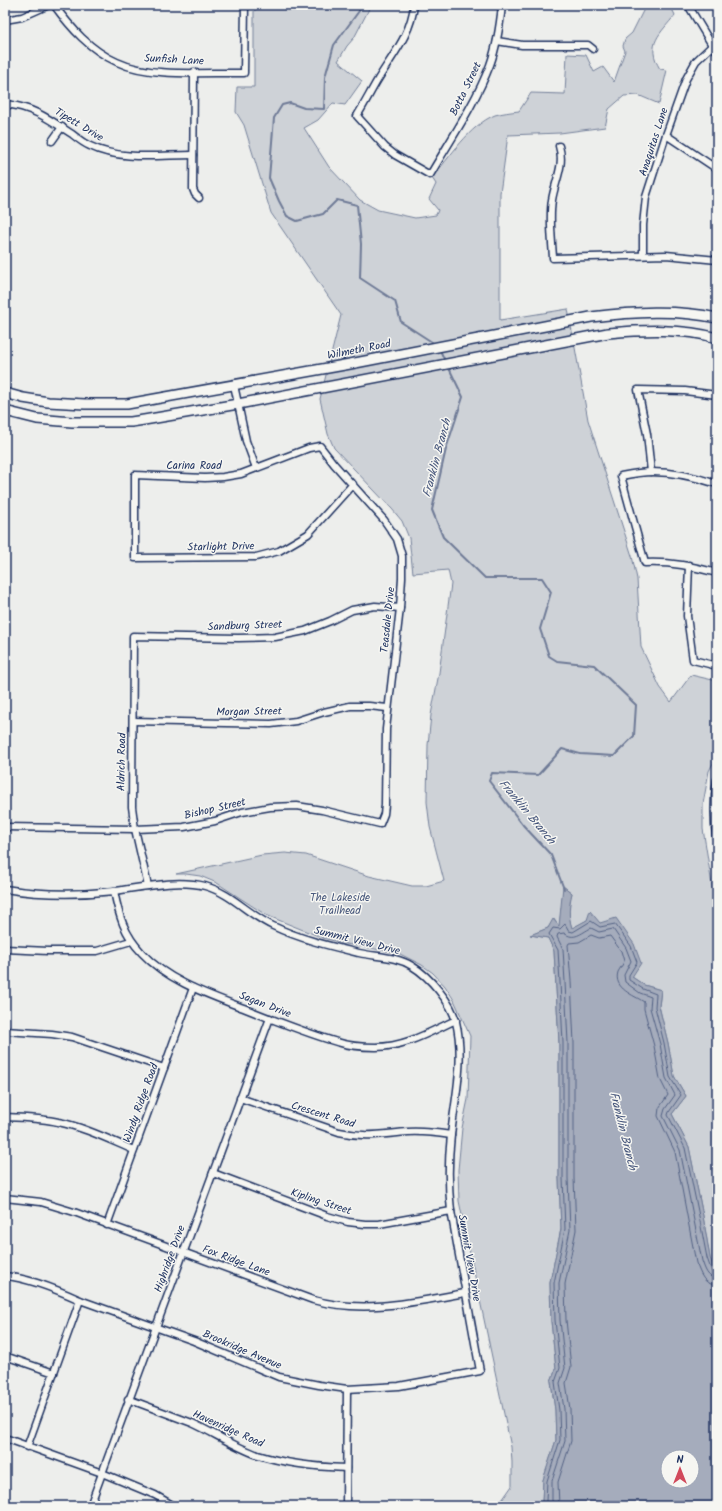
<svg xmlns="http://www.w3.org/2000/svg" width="722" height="1511" font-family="Kalam,sans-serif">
<rect width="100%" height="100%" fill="#edeeec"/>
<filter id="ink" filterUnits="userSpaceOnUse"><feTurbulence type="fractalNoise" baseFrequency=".025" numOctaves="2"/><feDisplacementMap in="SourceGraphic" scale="8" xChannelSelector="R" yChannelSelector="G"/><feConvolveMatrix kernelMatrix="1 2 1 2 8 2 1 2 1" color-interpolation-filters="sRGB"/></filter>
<g filter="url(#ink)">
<path fill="#ced2d7" stroke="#74809a" d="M263,5H370L369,9L354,38L347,46L338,61L362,81L345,105L333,103L318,120L304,128L329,167L360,200L378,210L415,218L436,215L438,210L429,199L436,184L432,178C449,158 470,125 495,115C502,113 511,112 519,111L531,93L565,94L567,54L586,55L594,72L603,67L614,82L625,51L623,46L625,39L632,33L646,5H670L675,15C660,34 645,44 660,69L667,70L659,104L638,95L624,96L609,109L605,127L560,133L508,135L500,193V320L568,309L588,420L632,556L637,579L641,647L660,687L671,702L691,675L717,681V755L709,771L703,804V829L717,916V1275L710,1258L703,1216L689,1147L672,1114L686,1096L674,1076L668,1043L659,1006L661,990L644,985L632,977L600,923L587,920L572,929C568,916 568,906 572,893L564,887L559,927L554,919L548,928L531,935L548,938L554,951L559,1043V1178L561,1229L550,1282L551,1321L556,1369L551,1381L555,1410L556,1440L543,1480L542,1503L545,1506H510L500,1503L512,1486V1462L511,1447L459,1201L458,1170L462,1128L468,1099L470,1036L454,1000L445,986L433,973L422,965L398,953L346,944L323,938L266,915L217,883L200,876L186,874H176L262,855L285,853L306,855L369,876L412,886H426L444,881L430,827L427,802L428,745L431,715L439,673L451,584L448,570L413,573L409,538L402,521L392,509L334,448L328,434L320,399L341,315L271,213L244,125L236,112L237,87H254V11Z"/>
<path fill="#a5acbc" stroke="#6e7a96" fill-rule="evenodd" d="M563,886L572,893C569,906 568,916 572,928L587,920L590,911L600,923L616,918L634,944L641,963L632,977L644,985L661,990L659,1006L668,1043L674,1076L686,1096L672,1114L689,1147L703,1216L710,1258L717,1275V1506H545L542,1503L543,1480L556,1440L555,1410L551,1381L556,1369L551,1321L550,1282L561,1229L559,1178V1043L554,951L548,938L530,935L548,928L553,919L559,926ZM668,1457H692V1481H668Z"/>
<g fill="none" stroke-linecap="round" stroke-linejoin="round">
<g stroke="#526184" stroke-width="1">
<path d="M548,1506L546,1501L547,1481L560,1440L559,1410L555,1382L560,1368L555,1320L554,1283L565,1229L563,1178V1043L560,982L558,950L549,934L553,928L560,929L565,924L569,931L573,932L591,921L600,927L615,924L631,946L637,962L629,975V980L643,989L656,994L655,1007L664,1043L670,1077L681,1095L669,1112L668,1115L685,1148L699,1216L707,1258L712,1272L717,1274"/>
<path d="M553,1506L552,1500V1481L565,1441L564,1409L560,1383L565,1368L560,1320L559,1283L570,1230L568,1178V1043L565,982L563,949L557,937L558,934L564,933C574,941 581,933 591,928L599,932L613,929L626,948L631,961L624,975L625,982L640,993L651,997L650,1008L660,1044L666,1078L675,1095L665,1109L663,1116L680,1150L702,1261C705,1269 707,1278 717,1279"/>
<path d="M559,1506L558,1482L571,1441L570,1409L566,1383L571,1367L566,1320L565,1284L576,1230L574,1178V1043L571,981L568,945L569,943L579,942L591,935L599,938L610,936L621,951L624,961C623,965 620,968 618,972C613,989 634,995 644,1002V1009L654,1046L660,1079L668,1095L659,1108L658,1116L675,1152L696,1263C701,1274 703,1285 717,1285"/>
</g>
<g stroke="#6e7a96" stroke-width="2">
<path d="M360,5L359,11L334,45L325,77L324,109L304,108L290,103L282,105L274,118L269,178L279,201L287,216L297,221L323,214L337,200L357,205L361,244L360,278L395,301L401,322L435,344"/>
<path d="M439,348L445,361"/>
<path d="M448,366L463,397L446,449L432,510L443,537L485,578H542L551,592L540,629L549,656L557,661L594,665L636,705L634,736L614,756L580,754L562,749L538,775L492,773L489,781L523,825L551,855L564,889"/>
</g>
<g stroke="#1b2f5e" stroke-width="9">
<g id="street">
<path d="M54,5C71,28 90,50 117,62C151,78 206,72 244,73L245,5"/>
<path d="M414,5C411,35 391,57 377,81C370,93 364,105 357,116L385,147L395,155L430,175C451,139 475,104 490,65C497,46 500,25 502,5"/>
<path d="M688,5L712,45L717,51"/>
<path d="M5,20L22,17L49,5"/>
<path d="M497,41L522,45H588L593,49"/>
<path d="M194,72L193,189L195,194L199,198"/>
<path d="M5,104C33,107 49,119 72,134C77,138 83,143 90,146C121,161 159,155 193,155"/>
<path d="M666,135L717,169"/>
<path d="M52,141L62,127"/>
<path d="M559,146C565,165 555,181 552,200C549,219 552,239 553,258L666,255L717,260"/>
<path d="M643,255V225L646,197L666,135L686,79L696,61L717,41"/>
<path d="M234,385L246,441L256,468"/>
<path d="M651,472L647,434L638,390L685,391L717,395"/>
<path d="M717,484C696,477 675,472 652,472C642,472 631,474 621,476L645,563C673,562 691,566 717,573"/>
<path d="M689,565L687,616L693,660L717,666"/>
<path d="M133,721L271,724L296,721L324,712L350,706H369L387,708"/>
<path d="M717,780C713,803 714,823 717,845"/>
<path d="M5,827L135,829L184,827L215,821L242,812L270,807L297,806L322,810L380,824L384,814L385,805L386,729L400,608L402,578V556L397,539L384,520L334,464L320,446L309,448L241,474L223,477L205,478L135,475V558L256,557L279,551L308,534L353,484"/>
<path d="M148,886L135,829L132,807L133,636L238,638L275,637L305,631L330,621L352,610L375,606L400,608"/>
<path d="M5,889C41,895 79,895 115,891C143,887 177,879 205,886C231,893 249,915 273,926C300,939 330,946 359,953C377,957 396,956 412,966C429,976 452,1003 456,1022C465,1059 455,1098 451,1135C448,1161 448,1185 451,1211L480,1371L399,1386L347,1389L319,1385L279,1377L194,1341L80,1300C58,1290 29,1278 5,1276"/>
<path d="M114,891C119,916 124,934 142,953C169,982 210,995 246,1009C276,1021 306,1033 337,1042C349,1046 364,1047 376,1047C405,1047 430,1032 456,1020"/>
<path d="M5,949L48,951H97L131,941"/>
<path d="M5,1031L52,1034L72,1037L164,1068"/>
<path d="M240,1098L339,1132C365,1138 382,1134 408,1132C422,1131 437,1133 451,1135"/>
<path d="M5,1117C23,1118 41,1118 58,1122C84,1127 110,1140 134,1150"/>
<path d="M213,1173L327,1216L348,1222L365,1224H379L451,1211"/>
<path d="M5,1198L41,1202L74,1212L313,1300C364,1314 414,1302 465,1293"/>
<path d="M107,1225L193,988"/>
<path d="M5,1356L54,1373"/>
<path d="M128,1399C149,1407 171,1415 192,1423C214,1433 235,1447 258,1455C287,1464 316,1467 346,1468"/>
<path d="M5,1438L102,1473L155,1495L174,1506"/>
<path d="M27,1447L80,1300"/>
<path d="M90,1506L270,1018"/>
<path d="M346,1506L347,1389"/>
</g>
</g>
<g stroke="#1b2f5e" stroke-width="12">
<g id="secondary">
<path d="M5,393L23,398L48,402L85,404H127L350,364L591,317C633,312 676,309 717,318"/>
<path d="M5,411L37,419L72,422H131L144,420L238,404L608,333C643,330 683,328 717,338"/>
</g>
</g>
<use href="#street" stroke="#f6f6f2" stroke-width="6"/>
<use href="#secondary" stroke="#f6f6f2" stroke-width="9"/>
</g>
</g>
<g text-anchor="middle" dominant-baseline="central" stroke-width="3" stroke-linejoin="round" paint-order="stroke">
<g font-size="11" fill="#1b2f5e" stroke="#f6f6f2">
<text transform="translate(174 60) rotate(3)">Sunfish Lane</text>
<text transform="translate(466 89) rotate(-64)">Botta Street</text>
<text transform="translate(79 125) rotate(31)">Tipett Drive</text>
<text transform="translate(654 142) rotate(-72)">Anaquitas Lane</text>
<text transform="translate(359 350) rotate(-11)">Wilmeth Road</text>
<text x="194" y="466">Carina Road</text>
<text transform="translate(221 547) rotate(-1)">Starlight Drive</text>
<text transform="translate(388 620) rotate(-84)">Teasdale Drive</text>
<text transform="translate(245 626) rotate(-2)">Sandburg Street</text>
<text transform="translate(249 712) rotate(-1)">Morgan Street</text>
<text transform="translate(122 762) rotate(-89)">Aldrich Road</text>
<text transform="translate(215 809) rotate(-13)">Bishop Street</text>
<text transform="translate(357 941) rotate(14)">Summit View Drive</text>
<text transform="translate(265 1005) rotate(21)">Sagan Drive</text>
<text transform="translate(141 1103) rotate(-70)">Windy Ridge Road</text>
<text transform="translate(323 1115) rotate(17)">Crescent Road</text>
<text transform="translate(321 1202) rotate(18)">Kipling Street</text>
<text transform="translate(469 1258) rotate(80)">Summit View Drive</text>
<text transform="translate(170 1259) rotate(-70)">Highridge Drive</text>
<text transform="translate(236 1261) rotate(20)">Fox Ridge Lane</text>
<text transform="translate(242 1350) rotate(23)">Brookridge Avenue</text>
<text transform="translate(228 1429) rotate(24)">Havenridge Road</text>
</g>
<g font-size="11" fill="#48587c" stroke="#f6f6f2">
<text x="340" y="898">The Lakeside<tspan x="340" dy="13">Trailhead</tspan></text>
</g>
<g font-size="12" font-style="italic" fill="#44547a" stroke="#f6f6f2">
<text transform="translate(437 458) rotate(-75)">Franklin Branch</text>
<text transform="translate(527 812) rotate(50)">Franklin Branch</text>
<text transform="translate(623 1131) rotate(76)">Franklin Branch</text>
</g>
</g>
<rect width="722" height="1511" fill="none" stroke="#f6f6f2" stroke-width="20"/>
<rect x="10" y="10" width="702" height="1491" fill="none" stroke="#1b2f5e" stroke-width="1.5" filter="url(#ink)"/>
<g transform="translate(680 1469)"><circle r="19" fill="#f6f6f2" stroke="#9ea6b7"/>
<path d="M0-3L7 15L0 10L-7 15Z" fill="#d1495b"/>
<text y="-6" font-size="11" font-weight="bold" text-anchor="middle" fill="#1b2f5e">N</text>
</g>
</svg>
